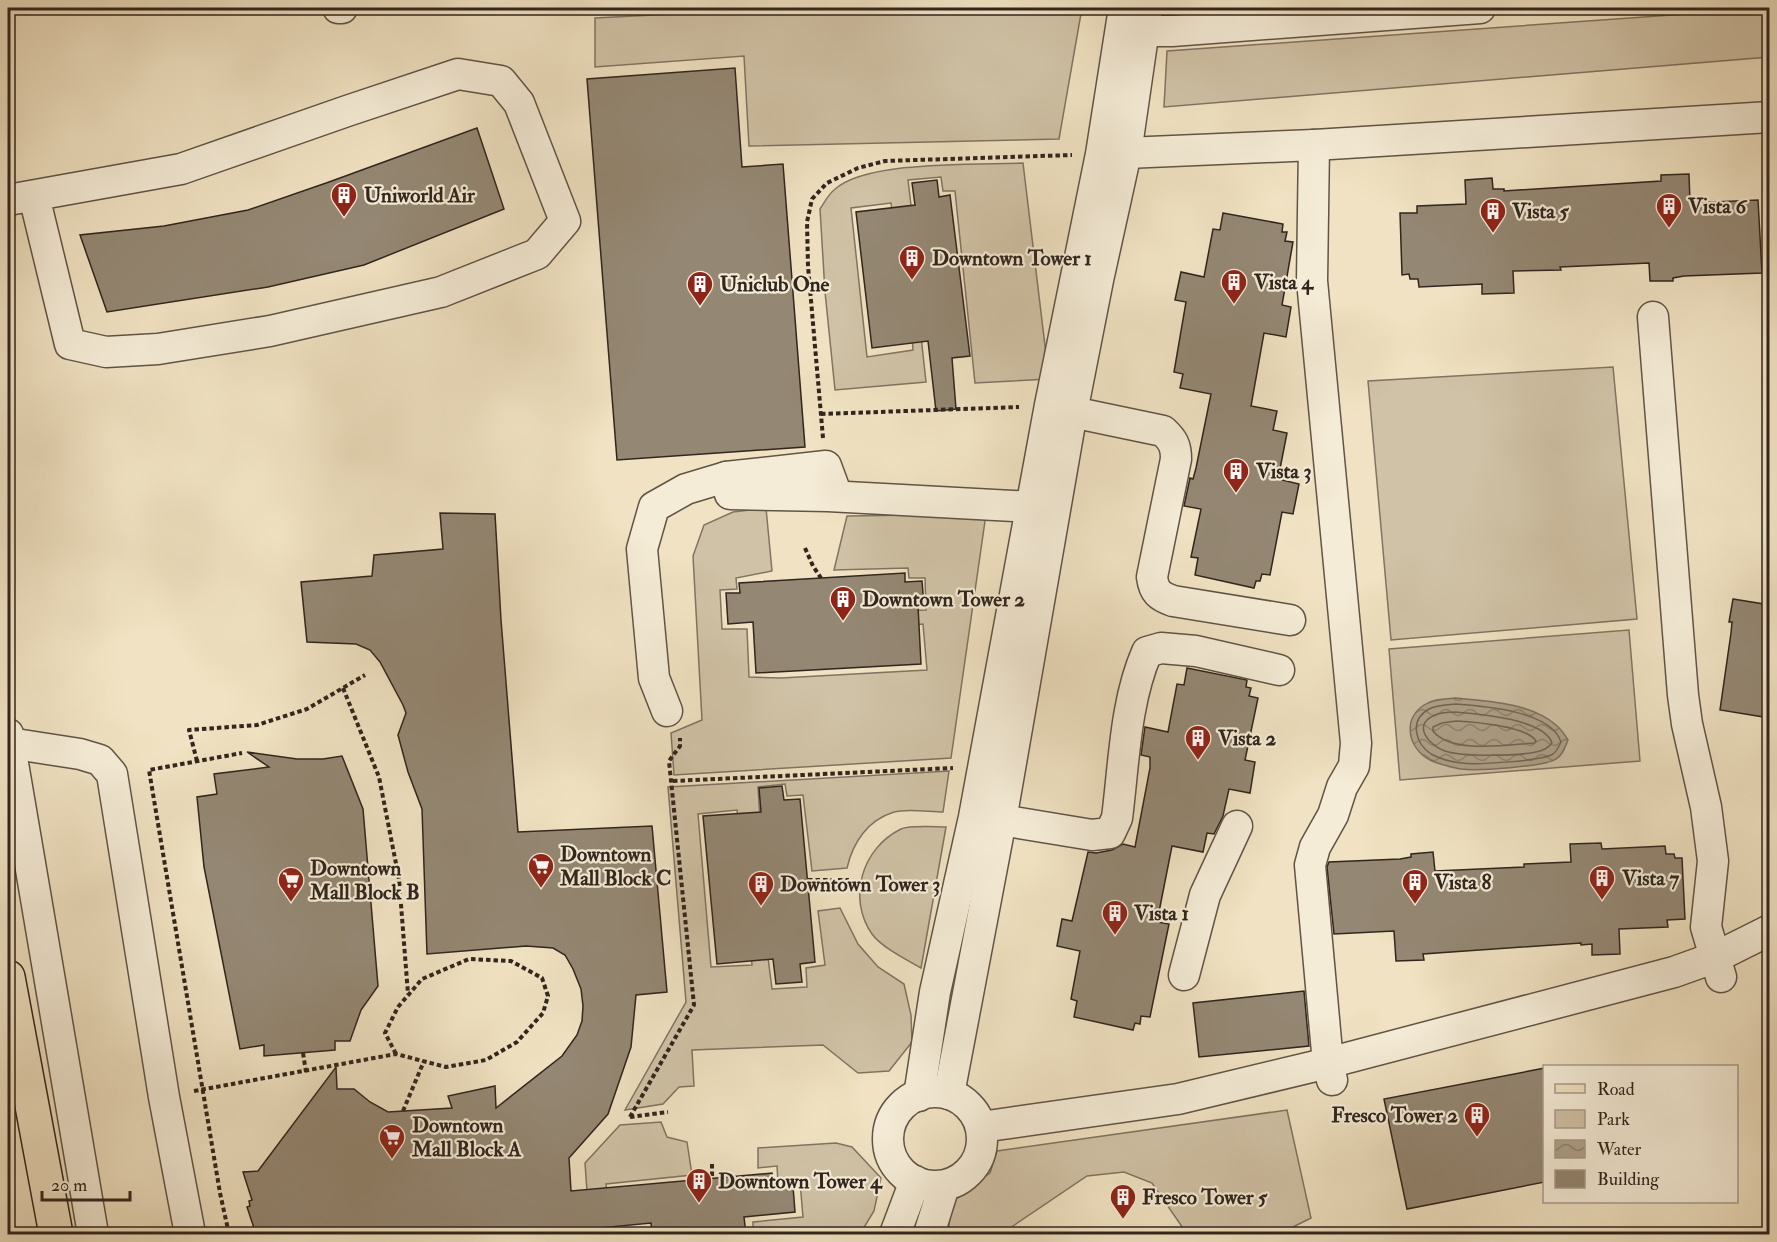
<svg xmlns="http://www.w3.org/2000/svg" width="1777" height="1242" font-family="'IM FELL Double Pica',serif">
<defs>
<pattern id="water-waves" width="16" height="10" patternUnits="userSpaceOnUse" patternTransform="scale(1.5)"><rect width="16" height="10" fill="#afa28a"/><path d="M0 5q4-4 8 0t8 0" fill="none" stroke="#8f8470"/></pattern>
</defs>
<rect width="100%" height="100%" fill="#f0e2c2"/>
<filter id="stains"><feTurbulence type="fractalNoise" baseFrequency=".00333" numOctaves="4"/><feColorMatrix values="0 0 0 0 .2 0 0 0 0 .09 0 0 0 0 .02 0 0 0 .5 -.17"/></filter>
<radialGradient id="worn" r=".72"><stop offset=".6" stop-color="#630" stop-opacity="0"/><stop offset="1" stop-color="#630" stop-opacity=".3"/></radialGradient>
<g fill="#d0c2a6" stroke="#807462" stroke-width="1.5">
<path d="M792,8H1082L1059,139L749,146L744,56L595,67V18Z"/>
<path d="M1770,8L1769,57L1164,107L1167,51Z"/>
<path d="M1023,163L1049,379L975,383L955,191H943L941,177L908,180L915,239L896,240L891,203L851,208L867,357L913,350L912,336H921L926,382L835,390L825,292L820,209C824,203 828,195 834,190C866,160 978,165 1023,163Z"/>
<path d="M1613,367L1637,619L1391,640L1368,381Z"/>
<path d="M766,508L772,571L736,578L737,589L720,590L722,629H747L749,677L781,678L927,670L923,624L900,626V611L926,610L925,578H909L908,568L834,570L847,516L986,514L951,758L674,775L671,733L702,720L693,556L704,525L733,512Z"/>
<path d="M1629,630L1640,761L1400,780L1389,649Z"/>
<path d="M949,771L943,812C930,812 906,808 894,812C868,820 853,842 847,868L812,871L803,795L787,796L785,784L758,787L761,836L740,838L737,810L698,814L711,967L752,965L750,943L766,942L772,989L807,987L806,968L825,965L818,911L840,908L858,944L878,967L904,984L911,1015L912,1042L889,1071L858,1073L823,1045L692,1050L694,1086L679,1087L663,1104L625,1110L686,1002L668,787Z"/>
<path d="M946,827L921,968C907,960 881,947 872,934C847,898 862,848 901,829C910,825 935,827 946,827Z"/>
<path d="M1287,1110L1311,1218L1279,1234H1187L1152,1183L1124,1172L1087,1176L1001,1234H948L952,1198L990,1173L997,1151Z"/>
<path d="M661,1122L667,1137L687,1142L692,1175L606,1184L608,1200L595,1201L597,1233L645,1230L646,1234H590L585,1163L620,1125Z"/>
<path d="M836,1143L852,1147L881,1178L874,1211L860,1234H753V1222L803,1217L800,1182L778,1183L777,1166L758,1168V1148Z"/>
</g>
<path fill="url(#water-waves)" stroke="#7d705e" stroke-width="1.5" d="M1455,698C1488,701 1531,703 1556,725C1561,729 1565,735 1568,740C1565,747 1563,755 1556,759C1544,767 1477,771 1461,769C1451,767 1440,765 1430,760C1408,748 1402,720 1424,705C1433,699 1445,699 1455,698Z"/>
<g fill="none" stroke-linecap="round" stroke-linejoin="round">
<g stroke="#706454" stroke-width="1.5">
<path d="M1456,704C1484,706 1551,711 1561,742C1559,746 1557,751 1553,754C1542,761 1476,765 1462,763C1452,762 1440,759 1431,754C1415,743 1409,720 1429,709C1437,705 1447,705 1456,704Z"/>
<path d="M1456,712C1479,714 1544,719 1552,743C1548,748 1542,751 1536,752C1518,756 1462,757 1445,751C1430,746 1412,726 1433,716C1440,712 1449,712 1456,712Z"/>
<path d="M1456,721C1474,722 1527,726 1536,741L1534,743C1506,745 1451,754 1433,731V727L1442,723Z"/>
</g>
</g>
<g fill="#948773" stroke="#31251d" stroke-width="1.5">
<path d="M735,68L742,167L783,164L805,447L617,460L587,79Z"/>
<path d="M477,128L504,209L364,265L268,287L107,312L80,235L164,226L248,210L329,182Z"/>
<path d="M1689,174L1690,203L1758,200L1762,273L1684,276L1673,278V281H1650L1649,263L1560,267L1561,270L1513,271L1514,293L1482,294V284L1419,287L1418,279H1410L1409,274L1402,275L1400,213H1417V206L1466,204L1465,180L1492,178L1493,189H1504V191L1661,181V175Z"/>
<path d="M937,180L939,197L950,195L970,356L952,358L956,409L936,411L928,341L872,348L856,212L915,205L912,183Z"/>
<path d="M1223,213L1283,224L1282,232H1287L1285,241L1293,242L1282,305L1291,307L1286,337L1264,333L1251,406L1277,411L1273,430L1287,433L1278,479L1299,484L1293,514L1282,512L1270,575L1262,574L1260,581H1256L1254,588L1195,575L1198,558L1191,557L1201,509L1184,506L1190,478L1193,479L1196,468L1211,394L1180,388L1183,374L1174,372L1186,302L1175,300L1181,272L1204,277L1213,229L1220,230Z"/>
<path d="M440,513L495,514L501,620L518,832L652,826L667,992L636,995L631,1047L608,1114L569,1158L571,1191L772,1173L774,1188L793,1186L795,1212L744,1217L746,1234H652L651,1223L537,1234H256L247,1207L250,1206L249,1201L252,1200L243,1172L258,1171L336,1067L337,1089H354L370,1102L388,1112L452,1108L448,1096L495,1086L496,1108L562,1056L577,1035L582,1021L583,1006L581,989L573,969L565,955L553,948L526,946L427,954L422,809L408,772L398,735L406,713L403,705L380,662L370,650L356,644L307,642L301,582L372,576L374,555L443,549Z"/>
<path d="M905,573V582L922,581L924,606H918L921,664L756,673L753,622L728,624L726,593H740L739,583Z"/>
<path d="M1733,599L1770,605V718L1720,710L1731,633L1732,622H1729Z"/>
<path d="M1187,668L1247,680L1246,687L1251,688L1249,696L1258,698L1245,760L1255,762L1250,793L1229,789L1223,816L1214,834L1207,833L1203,852L1172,846L1157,922L1169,924L1150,1017L1141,1016L1140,1024L1135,1023L1133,1030L1074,1017L1077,1001L1071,999L1080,951L1057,946L1062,919L1072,921L1088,852L1096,853L1112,850L1123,844L1135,847L1150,768V757L1141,755L1145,727L1168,732L1177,684L1184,685Z"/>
<path d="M247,752L297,759H323L342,756L363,809L378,986L361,1010L350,1041H335V1050L264,1056V1045L240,1049L204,867L197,797L217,794L214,774L269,767Z"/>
<path d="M782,786L784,800L800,799L815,962L800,964L802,982L776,984L773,959L717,964L703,816L761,812L759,788Z"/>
<path d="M1601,843L1602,849L1665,846L1666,854H1674L1675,858H1682L1685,919L1667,920L1668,927L1619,929L1620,954L1592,955V944L1581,945V943L1423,954L1424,960L1396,961L1394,931L1334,934L1327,867L1329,862L1400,859L1411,857V854L1433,852L1435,871L1524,867V864L1571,862L1570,844Z"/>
<path d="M1304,991L1309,1046L1199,1057L1193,1003Z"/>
<path d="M1545,1068V1182L1407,1209L1384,1099Z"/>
</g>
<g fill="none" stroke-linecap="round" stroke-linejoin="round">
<g stroke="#615446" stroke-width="33">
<g id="minor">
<path d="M338,8H342"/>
<path d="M1143,31H1172L1480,8"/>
<path d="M1314,145L1312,281L1356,743L1354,766L1342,787L1333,815L1315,847L1310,865L1328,1063L1332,1080"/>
<path d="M1126,153L1314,145L1770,117"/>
<path d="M8,200L181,169L347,111L458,74L501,81L519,103L565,221L537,254L441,292L270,331L158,349L106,352L70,344L34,196"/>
<path d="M1653,317L1683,695L1687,724L1706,807L1713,861L1706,927L1721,977"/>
<path d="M1072,412L1163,431C1173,440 1176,446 1176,459L1152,577C1154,592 1159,596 1173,601L1290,620"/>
<path d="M726,477L730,494L828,496L1033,507L1053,510"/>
<path d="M667,711L654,678L642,549L654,507L686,489L726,477L826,466L837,496"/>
<path d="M8,734L93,1234"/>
<path d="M9,743L80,754L100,760L112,774L164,1097L190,1234"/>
<path d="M1001,820L1092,835L1110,833L1117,818C1124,764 1125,702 1147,652L1161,648L1196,651L1279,670"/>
<path d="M1184,975L1205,895L1237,826"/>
<circle cx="935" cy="1139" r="47"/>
<path d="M949,1094L1001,820L1072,412L1098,280L1126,153L1147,8"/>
<path d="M919,1096L935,992L974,817L1050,405L1101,154L1124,8"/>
<path d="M981,1127L1178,1099L1328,1063L1674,972L1716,957L1770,930"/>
<path d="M895,1234L915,1181"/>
<path d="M929,1234L944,1186"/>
</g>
</g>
<g stroke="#31251d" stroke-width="36">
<path id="major" d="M8,977L56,1234"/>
</g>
<g stroke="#31251d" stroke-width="4" stroke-dasharray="4.5 3" stroke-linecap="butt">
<path d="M821,414L1019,407"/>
<path d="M823,438L808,266L807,222L812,199L827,183L858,168L885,161L1072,155"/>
<path d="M805,548L813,566L821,578"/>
<path d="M343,688L379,777L399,879L408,994"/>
<path d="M197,761L189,730L257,725L307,709L365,675"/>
<path d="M673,781L953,768"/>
<path d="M808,880H849"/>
<path d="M303,1053L306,1072"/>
<path d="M194,1091L396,1054L446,1067L486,1060L517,1042L543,1013L548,996L542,978L511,961L469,959L422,979L398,1007L385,1033L396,1054"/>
<path d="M403,1111L424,1061"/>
<path d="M630,1117L694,1005L669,761L680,746V738"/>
<path d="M630,1117L668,1112"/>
<path d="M712,1164V1178"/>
<path d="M229,1234L220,1193L149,770L242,753"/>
</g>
<use href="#minor" stroke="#f5ecd7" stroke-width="30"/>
<use href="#major" stroke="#f0e2c2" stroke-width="33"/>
</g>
<defs>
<g id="building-pin" transform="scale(1.35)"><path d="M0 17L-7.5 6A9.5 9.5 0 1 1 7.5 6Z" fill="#8f2418" stroke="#f5ecd7"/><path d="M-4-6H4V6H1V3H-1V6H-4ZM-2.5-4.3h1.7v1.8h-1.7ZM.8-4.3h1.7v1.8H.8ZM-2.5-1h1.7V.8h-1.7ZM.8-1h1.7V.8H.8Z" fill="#fff"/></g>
<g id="supermarket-pin" transform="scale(1.35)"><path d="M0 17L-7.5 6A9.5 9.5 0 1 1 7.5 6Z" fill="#8f2418" stroke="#f5ecd7"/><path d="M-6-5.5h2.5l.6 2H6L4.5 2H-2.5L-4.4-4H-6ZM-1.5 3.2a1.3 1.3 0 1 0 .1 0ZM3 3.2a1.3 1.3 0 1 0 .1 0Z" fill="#fff"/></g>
</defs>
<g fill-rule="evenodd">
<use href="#building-pin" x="344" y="195"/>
<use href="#building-pin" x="1669" y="206"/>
<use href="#building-pin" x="1493" y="211"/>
<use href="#building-pin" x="912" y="258"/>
<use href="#building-pin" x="1234" y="282"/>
<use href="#building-pin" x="700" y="284"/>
<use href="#building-pin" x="1236" y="471"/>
<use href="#building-pin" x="843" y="599"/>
<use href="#building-pin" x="1198" y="738"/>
<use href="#supermarket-pin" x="541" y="866"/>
<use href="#building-pin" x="1602" y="878"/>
<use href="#supermarket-pin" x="291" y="880"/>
<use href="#building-pin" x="1415" y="882"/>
<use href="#building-pin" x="761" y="884"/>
<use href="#building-pin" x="1115" y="913"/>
<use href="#building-pin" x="1477" y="1115"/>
<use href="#supermarket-pin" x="392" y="1137"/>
<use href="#building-pin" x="699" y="1181"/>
<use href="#building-pin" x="1123" y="1197"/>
</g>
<g text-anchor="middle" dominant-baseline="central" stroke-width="4.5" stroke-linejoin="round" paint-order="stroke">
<g font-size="21" font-weight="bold" fill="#31251d" stroke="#f5ecd7" text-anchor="start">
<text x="364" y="195">Uniworld Air</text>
<text x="1688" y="206">Vista 6</text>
<text x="1512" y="211">Vista 5</text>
<text x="932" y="258">Downtown Tower 1</text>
<text x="1254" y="282">Vista 4</text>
<text x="720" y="284">Uniclub One</text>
<text x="1256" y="471">Vista 3</text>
<text x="862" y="599">Downtown Tower 2</text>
<text x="1218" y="738">Vista 2</text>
<text x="560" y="854">Downtown<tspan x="560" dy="24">Mall Block C</tspan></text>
<text x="310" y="868">Downtown<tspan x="310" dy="24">Mall Block B</tspan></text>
<text x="1622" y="878">Vista 7</text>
<text x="1434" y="882">Vista 8</text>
<text x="780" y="884">Downtown Tower 3</text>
<text x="1134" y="913">Vista 1</text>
<text x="1458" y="1115" text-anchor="end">Fresco Tower 2</text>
<text x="412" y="1125">Downtown<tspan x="412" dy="24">Mall Block A</tspan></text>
<text x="718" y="1181">Downtown Tower 4</text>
<text x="1142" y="1197">Fresco Tower 5</text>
</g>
</g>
<rect width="1777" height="1242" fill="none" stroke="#f0e2c2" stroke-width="30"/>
<rect x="9" y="9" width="1759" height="1224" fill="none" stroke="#31251d" stroke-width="3"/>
<rect x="15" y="15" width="1747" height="1212" fill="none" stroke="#31251d" stroke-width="1.5"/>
<rect x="1543" y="1065" width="195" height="138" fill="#f5ecd7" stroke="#a79c8d" stroke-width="1.5"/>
<rect x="1555" y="1084" width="30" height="9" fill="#f0e2c2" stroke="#a79c8d" stroke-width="1.5"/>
<text x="1597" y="1095" font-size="18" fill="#31251d">Road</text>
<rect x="1555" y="1110" width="30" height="18" fill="#d0c2a6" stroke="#a79c8d" stroke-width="1.5"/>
<text x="1597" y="1125" font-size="18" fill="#31251d">Park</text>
<rect x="1555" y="1140" width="30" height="18" fill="url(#water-waves)" stroke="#a79c8d" stroke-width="1.5"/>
<text x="1597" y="1155" font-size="18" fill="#31251d">Water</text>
<rect x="1555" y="1170" width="30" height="18" fill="#948773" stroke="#a79c8d" stroke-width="1.5"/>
<text x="1597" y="1185" font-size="18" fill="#31251d">Building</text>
<path d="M42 1191v9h88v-9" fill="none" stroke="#31251d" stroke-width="3"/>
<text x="51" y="1191" font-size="18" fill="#31251d" stroke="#f5ecd7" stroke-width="4.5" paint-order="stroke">20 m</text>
<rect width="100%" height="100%" filter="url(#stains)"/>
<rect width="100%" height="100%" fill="url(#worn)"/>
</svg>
